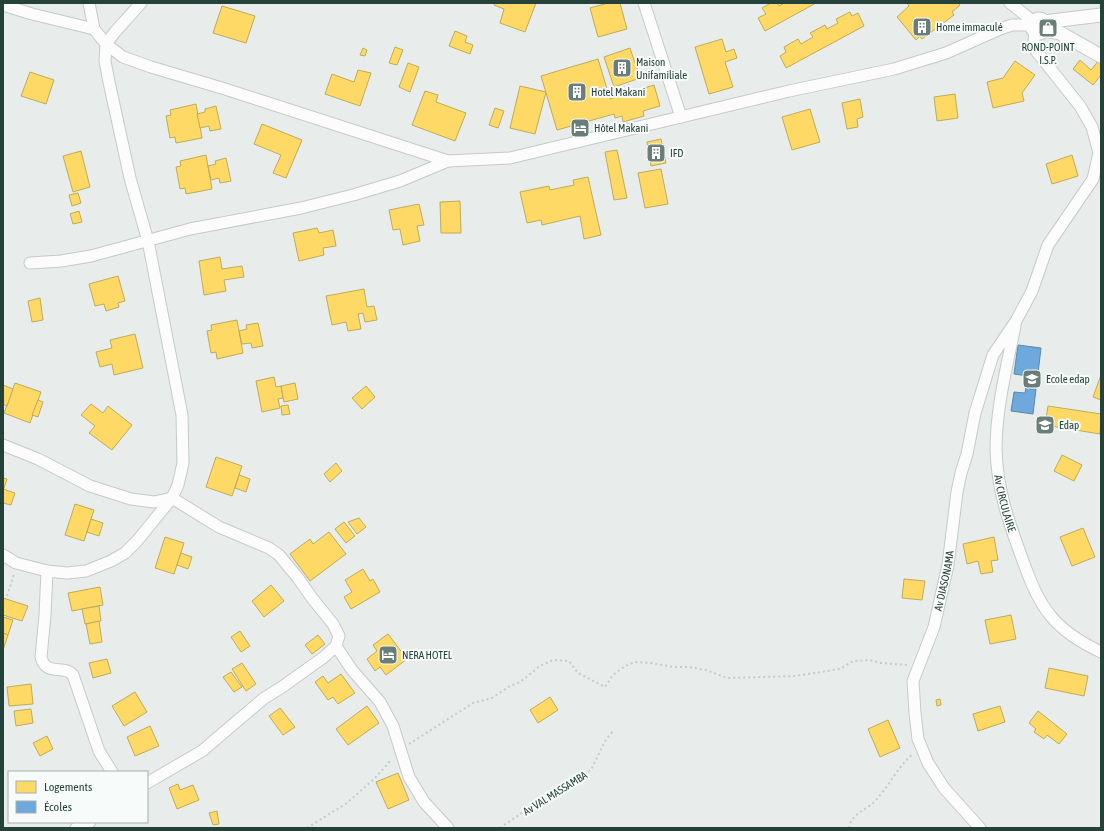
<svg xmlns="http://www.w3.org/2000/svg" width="1104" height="831" font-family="'Asap Condensed',sans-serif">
<rect width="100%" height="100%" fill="#e8edeb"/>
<g fill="#ffd966" stroke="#bdac59">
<path d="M495,3H536L525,32L500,23L504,9L494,5Z"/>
<path d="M608,3H620L627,29L598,37L590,8Z"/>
<path d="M771,3H777L779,6L784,3H816L765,31L758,18L766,14L762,8Z"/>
<path d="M907,3H958L960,5L952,12L954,15L922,39L920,36L916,40L897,17L909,6Z"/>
<path d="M222,6L255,16L246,43L213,33Z"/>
<path d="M850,12L852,16L858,13L864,26L786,68L780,56L786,52L784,47L798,39L801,44L813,37L810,33L825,25L827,29L838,23L836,19Z"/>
<path d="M455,31L467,36L465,42L473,45L470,54L449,46Z"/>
<path d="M722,39L726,52L734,49L737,58L725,62L733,87L709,94L695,47Z"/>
<path d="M395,47L403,50L397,65L389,63Z"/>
<path d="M363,48L367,50L365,56L360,55Z"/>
<path d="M630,48L640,78L614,87L604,57Z"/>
<path d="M598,59L610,99L654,85L660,106L643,111L644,116L623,122L622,116L615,118L614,114L557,130L541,76Z"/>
<path d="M1100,59L1101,75L1093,85L1073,69L1080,60L1091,70Z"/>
<path d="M1015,61L1035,75L1022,93L1024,101L993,108L987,82L1003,78Z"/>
<path d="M408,63L419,67L410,92L399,87Z"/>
<path d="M358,70L371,73L360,106L325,94L332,74L354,82Z"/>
<path d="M30,72L54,80L46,104L21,96Z"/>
<path d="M520,86L546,92L535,134L510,128Z"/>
<path d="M425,91L438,95L436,102L466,113L455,141L412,125Z"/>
<path d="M955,94L958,118L937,121L934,97Z"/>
<path d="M860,99L863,117L857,119L858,127L847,129L842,103Z"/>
<path d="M196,104L202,138L176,143L175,137L170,138L166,116L171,115L170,110Z"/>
<path d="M216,106L221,129L210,131L209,126L200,128L197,114L205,112V109Z"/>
<path d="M495,108L504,111L498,128L489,125Z"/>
<path d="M810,109L820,142L792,150L782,117Z"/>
<path d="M262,124L302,140L286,178L273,173L281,155L254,144Z"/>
<path d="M661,139L666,163L651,166L647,142Z"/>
<path d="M617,150L627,198L614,200L605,152Z"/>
<path d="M81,151L90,187L73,192L63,156Z"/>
<path d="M206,155L212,189L186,194L185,188L180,189L176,167L181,166L180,161Z"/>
<path d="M1072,155L1078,176L1052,184L1046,164Z"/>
<path d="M226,158L231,181L220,183L219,178L211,180L208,166L216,164L215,161Z"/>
<path d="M661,169L668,204L645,208L638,173Z"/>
<path d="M588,177L601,235L584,239L580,216L542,225L541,220L527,223L520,192L549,186L550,190L574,185L573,180Z"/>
<path d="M78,193L81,203L72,206L69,195Z"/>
<path d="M460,201L461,233H441L440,202Z"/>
<path d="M419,204L424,225L417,226L420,241L403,245L400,229L393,230L389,210Z"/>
<path d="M79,211L82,222L73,224L70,214Z"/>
<path d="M317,228L319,233L333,230L336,246L323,248L324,255L299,261L293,233Z"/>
<path d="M220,257L222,269L242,266L244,277L224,280L226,291L204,295L199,261Z"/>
<path d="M118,276L125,301L118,303L119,307L106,311L104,304L95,306L89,284Z"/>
<path d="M364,289L367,307L374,306L377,320L365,322L363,313L358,314L361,329L348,331L346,322L332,325L326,296Z"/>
<path d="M40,298L43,320L32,322L28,301Z"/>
<path d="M237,320L243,353L217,359L216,352L211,353L207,331L212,330L211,325Z"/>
<path d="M258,323L263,346L252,348L251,343L242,344L239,331L247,329L246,325Z"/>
<path d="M135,334L143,368L114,375L112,364L100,367L96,352L112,348L110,340Z"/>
<path d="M1101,375V400L1093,397Z"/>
<path d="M274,377L276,387L281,386L283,398L278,399L280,408L262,412L256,381Z"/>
<path d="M15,383L41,392L30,423L4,413Z"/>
<path d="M295,383L298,399L284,402L281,386Z"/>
<path d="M3,385L13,389L7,406L3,404Z"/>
<path d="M366,386L375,397L362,409L352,398Z"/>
<path d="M38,400L43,402L38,417L32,415Z"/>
<path d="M91,404L103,413L108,406L132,425L112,450L89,433L95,426L81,415Z"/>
<path d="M288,405L290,414L282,415L281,406Z"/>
<path d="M1048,406L1101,414L1100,434L1045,425Z"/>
<path d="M1062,455L1082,465L1074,481L1054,471Z"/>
<path d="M216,457L242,466L232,496L206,487Z"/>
<path d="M336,463L342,471L330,482L324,474Z"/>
<path d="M239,475L250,479L246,492L235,488Z"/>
<path d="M3,478L7,479L3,491Z"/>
<path d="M3,489L15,493L11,505L3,503Z"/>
<path d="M75,504L94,510L84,541L65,535Z"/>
<path d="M359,518L366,527L357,534L348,522Z"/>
<path d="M91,519L103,523L99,536L87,532Z"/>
<path d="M344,522L355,536L346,543L335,529Z"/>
<path d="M1083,528L1095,557L1072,566L1060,537Z"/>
<path d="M329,532L346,554L310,581L290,554L310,539L313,544Z"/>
<path d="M165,537L184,543L174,574L155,568Z"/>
<path d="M994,537L998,560L991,561L993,572L981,574L978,561L967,564L963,544Z"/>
<path d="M181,553L192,557L188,569L177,565Z"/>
<path d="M363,569L370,581L373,579L380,592L351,609L344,597L352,592L345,580Z"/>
<path d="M904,579L925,581L922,600L902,598Z"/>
<path d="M271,585L284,601L264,617L252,601Z"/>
<path d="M100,587L103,605L72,611L68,593Z"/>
<path d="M3,598L28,606L22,621L3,615Z"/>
<path d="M99,606L101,621L85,624L82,609Z"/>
<path d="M1011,615L1016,639L990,644L985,620Z"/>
<path d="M3,617L13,620L8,635L3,633Z"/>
<path d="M99,621L102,642L90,644L86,624Z"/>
<path d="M240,631L250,646L241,652L231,637Z"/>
<path d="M3,633L8,635L3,650Z"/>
<path d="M388,634L407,659L386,675L380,667L375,671L367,659L377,651L373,645Z"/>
<path d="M318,635L325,644L312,654L305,645Z"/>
<path d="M107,659L111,673L93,678L89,663Z"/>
<path d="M242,663L256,684L246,691L232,669Z"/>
<path d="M1049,668L1088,676L1084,696L1045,688Z"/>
<path d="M231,672L242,687L234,692L223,677Z"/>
<path d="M341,674L355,693L338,704L333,697L328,700L315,682L323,676L328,683Z"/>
<path d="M31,684L33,704L9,706L7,687Z"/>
<path d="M135,692L147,712L124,726L112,706Z"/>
<path d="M550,697L558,710L538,723L530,710Z"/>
<path d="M940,699L941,705L937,706L936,700Z"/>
<path d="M367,706L379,723L348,745L336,729Z"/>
<path d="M1000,706L1005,722L978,731L973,714Z"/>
<path d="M280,708L295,727L283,735L269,716Z"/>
<path d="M31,709L33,723L16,726L14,711Z"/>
<path d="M1038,711L1067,734L1059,744L1047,735L1044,739L1034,732L1036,729L1029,723Z"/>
<path d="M888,720L900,748L880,757L868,729Z"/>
<path d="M150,726L159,746L135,756L127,737Z"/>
<path d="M47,736L53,749L40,756L33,743Z"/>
<path d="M398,773L409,800L388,809L376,782Z"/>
<path d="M178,784L180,790L193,785L199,800L177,809L169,788Z"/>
<path d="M217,811L219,824L213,825L209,813Z"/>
</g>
<path fill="#6fa8dc" stroke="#5889ab" d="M1018,345L1041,348L1037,382L1032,381L1030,389H1036L1033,414L1011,411L1014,392L1025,393L1028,376L1014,374Z"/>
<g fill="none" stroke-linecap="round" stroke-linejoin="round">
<g stroke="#c5cac8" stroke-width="13">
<g id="minor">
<path d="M89,3L94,29L106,44L123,57L151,67L225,89L448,161"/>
<path d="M644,3L681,117"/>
<path d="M1010,3L1034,22"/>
<path d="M3,5L32,14L94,29"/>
<path d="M30,263L61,261L91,256L190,229L301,208L353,195L400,181L448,161L510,158L789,91L894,69L946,53L1000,29L1012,25H1032"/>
<path id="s1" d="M1015,326C1007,366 996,408 996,449C997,490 1009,523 1023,561C1030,580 1037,599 1050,615C1063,632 1082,643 1101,652"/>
<path d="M3,445L38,459L90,486L131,499L154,502L172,498L219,527L269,548L279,555L298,578L312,598L333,624L339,636L336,646L324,657L282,687L263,699L202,751L147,783"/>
<path d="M3,555L16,563L47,571L67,573L86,571L111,561L125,553L137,541L172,498L178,485L183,463L182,415L148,241L130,178L109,82L105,61L106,44L115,32L141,3"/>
<path d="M47,571L45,615L41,657C46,677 64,664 73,675L99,751L112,772"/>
<path d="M336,646L352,670L380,702L393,726L409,777L424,802L448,828"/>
<path d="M76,828L90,822"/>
<path id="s2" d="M980,828L944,788L928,763L918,739L915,713L913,681L934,627L948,565L957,492L961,473L967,454L975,413L993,355L1016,321L1032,291L1048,245L1093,179L1099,153L1092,127L1080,106L1037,52C1033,44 1033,40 1036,32"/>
</g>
</g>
<g stroke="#c5cac8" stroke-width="15">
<g id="tertiary">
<circle cx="1039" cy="26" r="7"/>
<path d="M1044,22L1101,15"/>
<path d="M1044,30L1060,33L1101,56"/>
</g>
</g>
<g stroke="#c3ccca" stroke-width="2" stroke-dasharray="2 3" stroke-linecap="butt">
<path d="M7,596L14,574"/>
<path d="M409,744L473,703L492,698L510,686L520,682L540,666L553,660L569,661L578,673L605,687L613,675L625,666L635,662L651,663L673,667H689L706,670L727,678L795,676L840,669L853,661L869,660L881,663L908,665"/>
<path d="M307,828L347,803L375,778L391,760"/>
<path d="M500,828L536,803L558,793L591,770L605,741L613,731"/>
<path d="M849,828C851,814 865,811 874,802C889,787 897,767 913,754"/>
</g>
<use href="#minor" stroke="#fcfcfc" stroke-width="11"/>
<use href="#tertiary" stroke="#fcfcfc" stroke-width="13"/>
</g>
<defs>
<g id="building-square" transform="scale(1)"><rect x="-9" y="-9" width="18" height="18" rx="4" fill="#697e78" stroke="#f7fbf9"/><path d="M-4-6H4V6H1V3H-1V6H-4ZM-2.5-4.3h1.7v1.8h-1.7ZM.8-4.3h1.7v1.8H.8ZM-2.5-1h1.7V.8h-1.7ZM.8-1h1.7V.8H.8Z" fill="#fff"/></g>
<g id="shop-square" transform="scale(1)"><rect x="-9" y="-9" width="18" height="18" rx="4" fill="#697e78" stroke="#f7fbf9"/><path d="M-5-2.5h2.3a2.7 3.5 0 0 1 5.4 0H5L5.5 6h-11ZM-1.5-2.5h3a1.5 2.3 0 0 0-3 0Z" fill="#fff"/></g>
<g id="hotel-square" transform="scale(1)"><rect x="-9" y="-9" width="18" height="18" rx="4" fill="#697e78" stroke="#f7fbf9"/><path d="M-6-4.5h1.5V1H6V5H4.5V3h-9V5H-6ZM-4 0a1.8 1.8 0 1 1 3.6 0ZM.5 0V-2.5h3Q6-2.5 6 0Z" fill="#fff"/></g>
<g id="school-square" transform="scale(1)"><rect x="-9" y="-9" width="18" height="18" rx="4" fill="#697e78" stroke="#f7fbf9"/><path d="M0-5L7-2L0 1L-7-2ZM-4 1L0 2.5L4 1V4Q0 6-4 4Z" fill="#fff"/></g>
</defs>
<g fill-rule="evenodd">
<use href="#building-square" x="922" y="27"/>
<use href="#shop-square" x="1048" y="28"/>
<use href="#building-square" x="622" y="68"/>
<use href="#building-square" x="577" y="92"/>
<use href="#hotel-square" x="580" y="128"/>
<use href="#building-square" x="656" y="153"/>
<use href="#school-square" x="1032" y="379"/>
<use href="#school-square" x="1045" y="425"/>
<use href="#hotel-square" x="388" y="655"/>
</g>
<g text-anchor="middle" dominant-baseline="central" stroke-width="4" stroke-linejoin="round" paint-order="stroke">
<g font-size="11" fill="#24423a" stroke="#f7fbf9" text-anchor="start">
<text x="936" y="27">Home immaculé</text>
<text x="1048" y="47" text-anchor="middle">ROND-POINT<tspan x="1048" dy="13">I.S.P.</tspan></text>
<text x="636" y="62">Maison<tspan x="636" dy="13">Unifamiliale</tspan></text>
<text x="591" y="92">Hotel Makani</text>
<text x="594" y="128">Hôtel Makani</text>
<text x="670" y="153">IFD</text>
<text x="1046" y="379">Ecole edap</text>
<text x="1059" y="425">Edap</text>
<text x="402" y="655">NERA HOTEL</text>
</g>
<g font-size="11" fill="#24423a" stroke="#f7fbf9">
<text stroke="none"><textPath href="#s1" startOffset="180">Av CIRCULAIRE</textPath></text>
<text stroke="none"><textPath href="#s2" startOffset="273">Av DIASONAMA</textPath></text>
<text transform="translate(555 793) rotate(-32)">Av VAL MASSAMBA</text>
</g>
</g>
<rect width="1104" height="831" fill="none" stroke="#24423a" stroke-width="8"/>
<rect x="8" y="771" width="140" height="52" fill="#f7fbf9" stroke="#a3b1ad"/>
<rect x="16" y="781" width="20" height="12" fill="#ffd966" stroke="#a3b1ad"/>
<text x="44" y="791" font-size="12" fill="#24423a">Logements</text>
<rect x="16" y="801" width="20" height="12" fill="#6fa8dc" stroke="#a3b1ad"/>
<text x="44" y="811" font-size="12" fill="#24423a">Écoles</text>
</svg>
